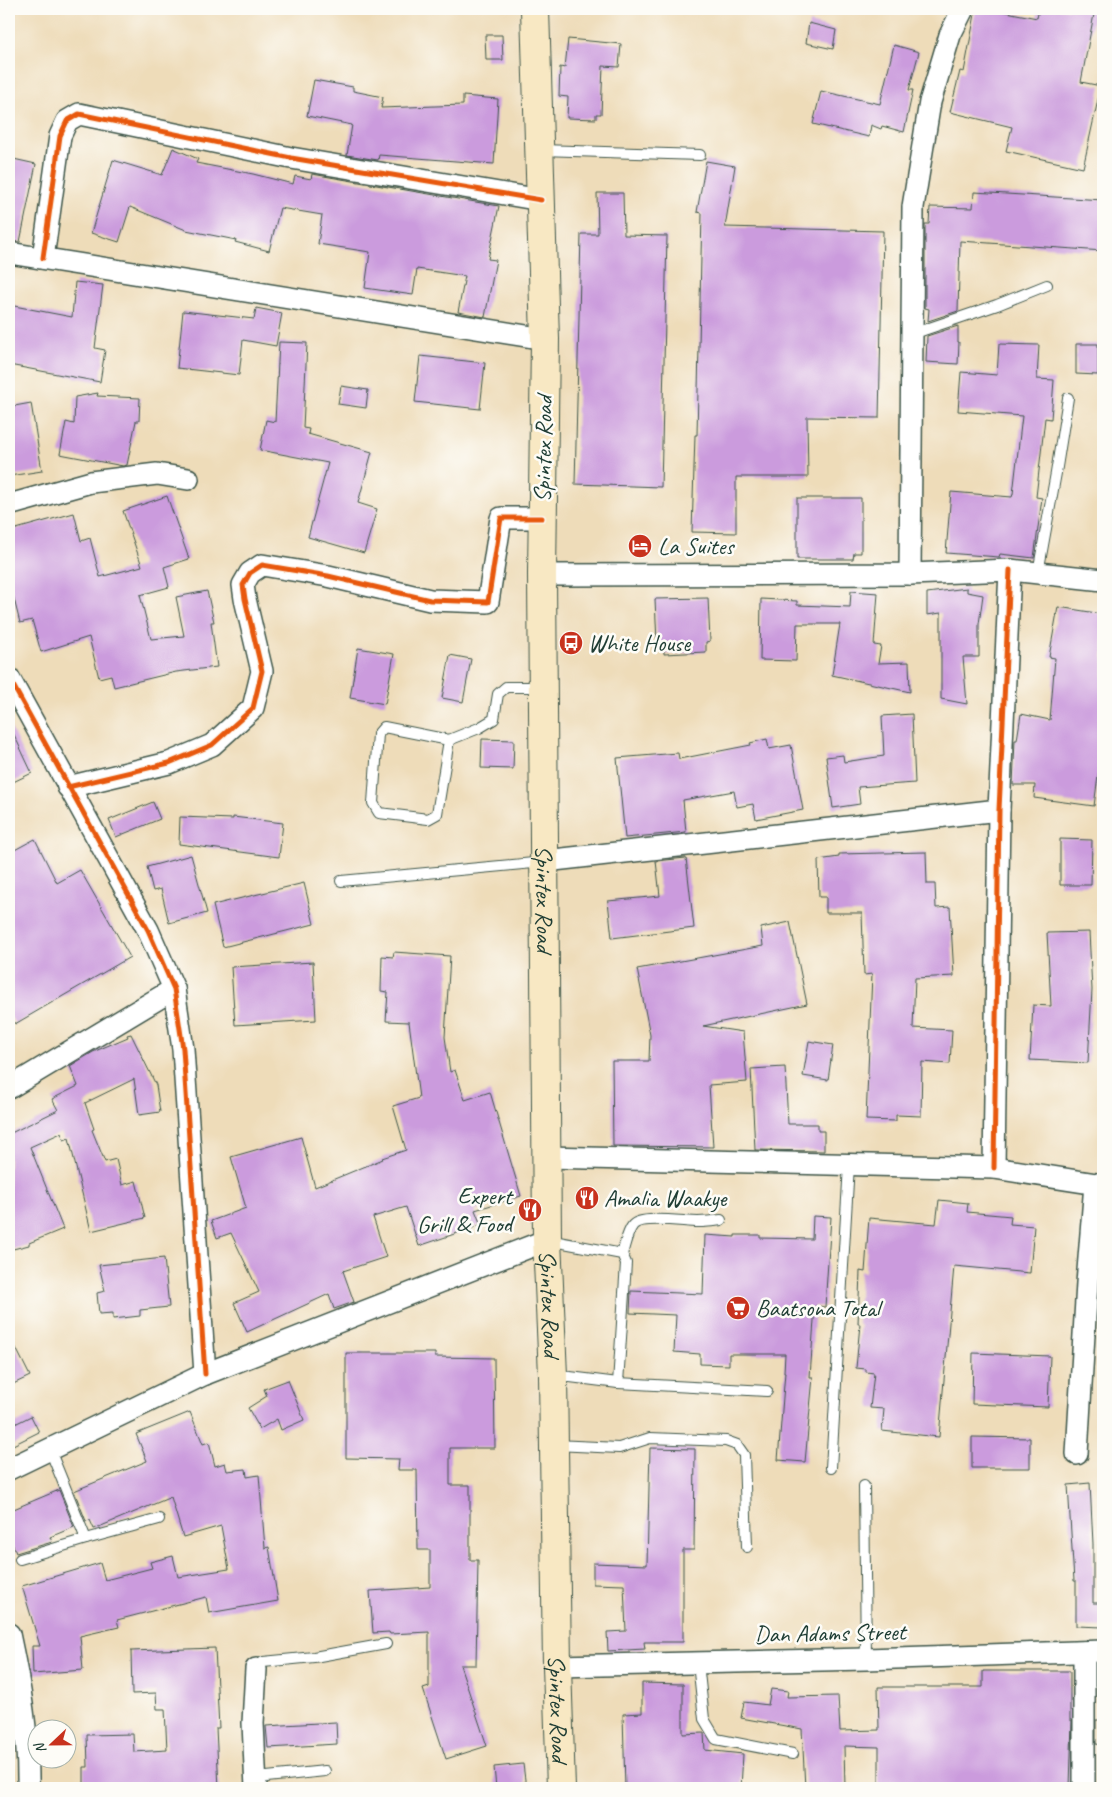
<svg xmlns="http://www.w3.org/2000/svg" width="1112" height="1797" font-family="Caveat,sans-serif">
<rect width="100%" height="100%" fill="#fdfcf7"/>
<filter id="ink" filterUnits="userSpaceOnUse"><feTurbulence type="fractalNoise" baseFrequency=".02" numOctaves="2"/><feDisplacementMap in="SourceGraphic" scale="10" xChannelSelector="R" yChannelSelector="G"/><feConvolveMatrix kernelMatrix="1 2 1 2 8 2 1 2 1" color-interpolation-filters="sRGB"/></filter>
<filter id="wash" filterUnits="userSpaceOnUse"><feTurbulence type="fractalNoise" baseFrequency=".0096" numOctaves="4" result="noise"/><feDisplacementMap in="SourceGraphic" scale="20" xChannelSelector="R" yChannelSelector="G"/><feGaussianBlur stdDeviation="1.12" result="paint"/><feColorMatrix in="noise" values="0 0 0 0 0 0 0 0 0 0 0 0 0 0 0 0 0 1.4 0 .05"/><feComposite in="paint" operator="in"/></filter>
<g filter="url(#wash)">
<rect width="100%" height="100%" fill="#eedcb9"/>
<g id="blocks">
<g fill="#cb9bdd">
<path d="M976,9H991L1037,18L1039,9H1095L1081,82L1101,86L1083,168L1006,151L1012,127L950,112L960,71L964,72Z"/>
<path d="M809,23L836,30L833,49L806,43Z"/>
<path d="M485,35H502L503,60H486Z"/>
<path d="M568,39L621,44L619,67L603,66L601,114H596V119L567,118L568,97L559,96L560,67L565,68Z"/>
<path d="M894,45L919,52L909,90H913L904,132L882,126L881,129L871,125L869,137L813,124L821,91L880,104Z"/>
<path d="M314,80L353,87V91L383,97L381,108L463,105V96L498,99L494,164L379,155L378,160L347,155L352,125L307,116Z"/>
<path d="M173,148L198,159L196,163L253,174L293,184L295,176L311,179L312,174L499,206L488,259L496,260L485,317L458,312L465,276L417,269L413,295L365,288L370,252L318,244L322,215L280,208L269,251L235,242L236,240L186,230L130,207L119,242L91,233L113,160L162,175Z"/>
<path d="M9,158L36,164L20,242L9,241Z"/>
<path d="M706,161L735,166L725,227L883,231L879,418L807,417L808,477H736V533L692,532L695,435H697L702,213L697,212Z"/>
<path d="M974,192L1103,200V251L960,241L958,311L928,321L929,309L925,308V224H929L930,207L973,208Z"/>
<path d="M597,193H623L624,235L667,236L661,487L575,484L581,234H598Z"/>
<path d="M75,282L103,285L95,348L105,350L100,382L9,365V305L72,317Z"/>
<path d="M256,308L282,313L276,346L243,340L239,375L177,368L183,311L254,319Z"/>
<path d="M958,326V342H959L958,364L926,362L927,336Z"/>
<path d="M279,342L307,343L303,428L309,429L308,434L372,452L358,503L377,509L364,553L308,537L328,463L260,450L266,420L275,422Z"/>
<path d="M999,344L1039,345L1037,379L1054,380L1051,419L1045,418L1036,497L1042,498L1034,558L1000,554L999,557L946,553L951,492L1012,497L1013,494L1022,416L958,411L961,372L997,375Z"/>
<path d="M1076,344H1098V375L1076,374Z"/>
<path d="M420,356L485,363L480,409L415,402Z"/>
<path d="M341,386L368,390L366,408L338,404Z"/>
<path d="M98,393L97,396L140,398L139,421H136L127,465L123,466L60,454L66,422L74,424L75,397Z"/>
<path d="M31,403L42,471L9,476V407Z"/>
<path d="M167,496L189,559L164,567L169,587L140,595L151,639L184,636L176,597L207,591L214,622H211L217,667L176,672L114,687L111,675L99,678L89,637L41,652L32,620L20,623L9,579V531L74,513L81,541L90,538L100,577L142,566L123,511Z"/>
<path d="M797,498H861V553H854L853,559H797Z"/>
<path d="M967,588V592L983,595L979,624V657H963L967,704L941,699V613L927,615V593Z"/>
<path d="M851,591L878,593L874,645L881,646L878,663L909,662L910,692L832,675L840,624H797L796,661L760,660L761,599L797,601V605L850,607Z"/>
<path d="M708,598L710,641L706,642V652L664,654V643H657L655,599Z"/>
<path d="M1058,607L1103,614V739L1094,806L1034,798L1035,785H1013L1015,740H1017L1021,714L1050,720L1055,658L1049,657Z"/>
<path d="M358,648L394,654L385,704L350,698Z"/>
<path d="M450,655L471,659L463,702L442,698Z"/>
<path d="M912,714L915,783L858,787L860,804L833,808L826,757L843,755L844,762L884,756L882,716Z"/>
<path d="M9,724L32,773L9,784Z"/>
<path d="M482,739L514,740L513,769L481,768Z"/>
<path d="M767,739L769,749L791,745L803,810L756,819L753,804L737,807L734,791L683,800L686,832L625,838L617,758L678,753L679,759L751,745L750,743Z"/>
<path d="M153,802L160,819L116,837L109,820Z"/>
<path d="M180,817L233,819V817L283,823L279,857L179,844Z"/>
<path d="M35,839L57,883L80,870L130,957L15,1024L9,1014V853Z"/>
<path d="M1060,839L1092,840L1091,885H1060Z"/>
<path d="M926,852L927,884H935L936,908L950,907L954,976L915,978L913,1028L952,1030L950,1064L922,1062L921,1116L896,1115V1121L866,1120L872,974L864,975L862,913H826V897H819L818,860L839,857V854Z"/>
<path d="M191,855L207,913L169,923L161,889L153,891L147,867Z"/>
<path d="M686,858L694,928L612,938L608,901L660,896L656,861Z"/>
<path d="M304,883L314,924L223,947L213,905Z"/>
<path d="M790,922L807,1004L703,1026L743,1032L747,1082L709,1085L713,1147L613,1146L612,1061H649L650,1035L637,969L763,946L761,928Z"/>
<path d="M1089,932L1092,990L1088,1063L1030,1060L1033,1005L1051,1006L1047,933Z"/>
<path d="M394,952L450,956L445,1037L450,1072L455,1070L465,1100L490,1092L521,1196L475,1210L481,1225L419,1246L406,1207L373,1217L386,1257L343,1271L354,1302L334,1309L329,1294L247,1332L234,1303L259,1292L231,1233L217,1238L211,1221L246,1208L231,1157L301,1137L315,1187L383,1159L382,1158L406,1150L393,1106L419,1098L409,1022L386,1021L388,992L381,991L382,956L393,957Z"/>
<path d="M313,962L316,1020L235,1025L231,967Z"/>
<path d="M131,1034L156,1085L160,1112L139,1115L134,1079L85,1103L94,1129L92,1130L105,1162L116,1159L122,1185L136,1181L145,1218L91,1231L69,1138L64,1140L61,1133L30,1147L63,1229L29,1243V1245L9,1250V1134L58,1110L52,1099L78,1086L70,1066L93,1052L128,1037L127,1035Z"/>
<path d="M809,1041L833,1045L828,1080L803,1076Z"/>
<path d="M785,1067L788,1124H818V1131H824V1151L755,1150L751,1069Z"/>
<path d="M939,1200L968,1203L967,1212L1011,1216L1010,1224L1034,1226L1030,1273L954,1266L939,1437L882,1431L884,1409L870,1408L874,1373L866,1372V1369L856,1368L860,1324H858L860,1271L865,1272L869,1218L936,1224Z"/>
<path d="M813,1216L831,1217L825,1307L815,1306L810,1377H813L805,1462L778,1460L785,1372H784L785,1354H729V1365L700,1364V1354L674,1352L676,1315L630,1313L631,1291L703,1294L705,1235L735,1237V1235H760V1238L812,1239Z"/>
<path d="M164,1258L169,1307L140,1310V1316L113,1319V1313L99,1314L97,1293L105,1291L99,1265Z"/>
<path d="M9,1334L30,1376L9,1386Z"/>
<path d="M346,1353H435V1357L494,1358L495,1448H450V1485H470V1560H478L476,1665H460L487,1746L446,1759L423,1689L429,1687V1632L390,1634L389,1632L373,1633L370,1591L430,1587V1550H418L417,1470H398L399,1459L346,1458Z"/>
<path d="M973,1353L1050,1356L1048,1407L972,1404Z"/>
<path d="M288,1380L304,1420L281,1430L277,1419L260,1429L248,1408L267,1396L264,1389Z"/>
<path d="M190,1412L203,1444L209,1442L215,1466L225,1463L227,1471L246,1469L247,1477L259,1475L265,1548L269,1547L278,1601L209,1613L206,1597L117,1620L119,1627L80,1636L83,1670L33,1674L32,1646H40L22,1586L100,1563L105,1580L152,1568L150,1562L173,1556L178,1577L229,1569L221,1526L183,1537L171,1497L94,1529L90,1520L86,1521L74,1491L147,1461L136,1434Z"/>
<path d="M31,1416L39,1432L9,1447V1427Z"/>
<path d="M972,1437L1030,1438V1468H972Z"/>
<path d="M650,1448L695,1449L694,1550H683V1642H644L645,1649L608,1651L607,1632L626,1631L624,1585L593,1584V1563L647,1565Z"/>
<path d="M1090,1483L1093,1544V1603H1103V1627L1076,1626V1581H1074L1068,1485Z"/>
<path d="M59,1490L74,1527L50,1537L52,1542L16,1553L9,1536V1511Z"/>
<path d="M215,1648L219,1728H216L219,1788H143V1785L84,1787V1767H88L87,1735L133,1734L134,1752L167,1750L165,1709H157L156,1693L132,1694L131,1651Z"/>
<path d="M983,1671H1070V1720H1072L1070,1788H879V1747L844,1746L845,1788H805L802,1729L741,1718L744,1702L768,1705L771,1689L788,1691L787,1697L838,1696L840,1731L879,1730L878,1687H983Z"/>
<path d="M642,1683L683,1684V1734L704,1733L705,1750L743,1754L741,1788H625L623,1714L642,1713Z"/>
<path d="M1096,1720H1103V1745L1096,1744Z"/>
<path d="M336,1722L337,1744L268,1748L266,1726Z"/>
<path d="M523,1764L526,1788H496L494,1767Z"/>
</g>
</g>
</g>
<g filter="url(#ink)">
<use href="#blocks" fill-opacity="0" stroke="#3e5548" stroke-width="1"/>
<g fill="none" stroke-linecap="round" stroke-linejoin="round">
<g stroke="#3e5548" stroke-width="12">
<g id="service">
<path d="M541,150L700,155"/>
<path d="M912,334L997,305L1047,285"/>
<path d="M1038,573L1056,473L1068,398"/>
<path d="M449,740L437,814L428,819L379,813L373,803L378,734L384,727L449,740L479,728L494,719L498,694L506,687H542"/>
<path d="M341,881L544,862"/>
<path d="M548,1240L622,1254L626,1263L618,1383"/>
<path d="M622,1254C625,1245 627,1232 633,1225C642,1215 684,1222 698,1222C706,1222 714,1221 721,1220"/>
<path d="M554,1375L618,1383L767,1391"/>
<path d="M555,1445L619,1448L650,1438L726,1441L737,1445L744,1455L747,1547"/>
<path d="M50,1450L86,1539"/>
<path d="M831,1468L849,1165"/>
<path d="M864,1486L866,1659"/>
<path d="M20,1559L86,1539L159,1519"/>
<path d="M698,1663L704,1719L716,1739L793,1754"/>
<path d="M256,1669L263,1662L314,1657L386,1644"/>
<path d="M257,1778L325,1771"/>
</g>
</g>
<g stroke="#3e5548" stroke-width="24">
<g id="minor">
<path d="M9,253L545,339"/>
<path d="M43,258L60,136L67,121L79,114L291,158L541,200"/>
<path d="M9,505L91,482L157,474L188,479"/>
<path d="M910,574L913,207L930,102L950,35L963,9"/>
<path d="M542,575L910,574L1010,570L1103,580"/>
<path d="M9,678L148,930L174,989L183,1049L205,1374"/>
<path d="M68,787L169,763L212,745L253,708L262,671L245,599L243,585L250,573L262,565L328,576L430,600L488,602L501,518H542"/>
<path d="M545,861L999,810"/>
<path d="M9,1088L174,989"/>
<path d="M547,1157L994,1168L1103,1185"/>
<path d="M994,1168L999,810L1010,570"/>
<path d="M1077,1454L1087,1283L1095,1184"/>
<path d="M9,1469L205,1374L547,1240"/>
<path d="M9,1634C20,1685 29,1736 28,1788"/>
<path d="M1084,1652V1788"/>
<path d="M557,1666L866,1659L1103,1651"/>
<path d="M256,1669L253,1723L256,1788"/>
</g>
</g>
<g stroke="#3e5548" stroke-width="30">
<g id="secondary">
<path id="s1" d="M535,9L545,339L542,575L547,1240L553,1375L557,1666L561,1788"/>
</g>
</g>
<use href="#service" stroke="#fff" stroke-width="10"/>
<use href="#minor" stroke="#fff" stroke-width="21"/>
<use href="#secondary" stroke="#f8e8c3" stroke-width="28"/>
<g stroke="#fdfcf7" stroke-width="8">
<g id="cycleway">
<path d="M43,258L60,136L67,121L79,114L291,158L541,200"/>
<path d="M9,678L148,930L174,989L183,1049L205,1374"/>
<path d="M68,787L169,763L212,745L253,708L262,671L245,599L243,585L250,573L262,565L328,576L430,600L488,602L501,518H542"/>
<path d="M994,1168L999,810L1010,570"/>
</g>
</g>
<use href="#cycleway" stroke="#e8590c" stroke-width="5"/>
</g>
</g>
<defs>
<g id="hotel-disc" transform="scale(1.25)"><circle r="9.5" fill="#c8321e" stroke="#fdfcf7"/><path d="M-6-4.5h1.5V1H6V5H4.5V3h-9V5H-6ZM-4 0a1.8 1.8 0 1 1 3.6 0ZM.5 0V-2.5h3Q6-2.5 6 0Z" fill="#fff"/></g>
<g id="bus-disc" transform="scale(1.25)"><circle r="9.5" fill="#c8321e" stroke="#fdfcf7"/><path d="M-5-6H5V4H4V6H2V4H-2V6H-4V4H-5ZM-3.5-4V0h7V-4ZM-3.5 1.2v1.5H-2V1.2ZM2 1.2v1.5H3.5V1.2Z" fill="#fff"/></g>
<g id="restaurant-disc" transform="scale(1.25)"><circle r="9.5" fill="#c8321e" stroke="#fdfcf7"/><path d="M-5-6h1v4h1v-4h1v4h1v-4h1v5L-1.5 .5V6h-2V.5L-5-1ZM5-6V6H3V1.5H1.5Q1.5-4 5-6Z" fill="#fff"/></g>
<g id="supermarket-disc" transform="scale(1.25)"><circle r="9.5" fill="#c8321e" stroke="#fdfcf7"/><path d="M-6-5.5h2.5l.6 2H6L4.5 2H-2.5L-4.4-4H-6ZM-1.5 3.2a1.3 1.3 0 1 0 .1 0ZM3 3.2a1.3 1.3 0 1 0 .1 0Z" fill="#fff"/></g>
</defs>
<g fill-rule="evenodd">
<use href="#hotel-disc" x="640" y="546"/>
<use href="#bus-disc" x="571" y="643"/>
<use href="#restaurant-disc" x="587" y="1198"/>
<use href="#restaurant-disc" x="530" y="1210"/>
<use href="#supermarket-disc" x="738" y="1308"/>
</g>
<g text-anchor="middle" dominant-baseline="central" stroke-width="5" stroke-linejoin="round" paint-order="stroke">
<g font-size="24" fill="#1f3d34" stroke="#fdfcf7">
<text transform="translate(543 449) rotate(-89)">Spintex Road</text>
<text stroke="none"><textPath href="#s1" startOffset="890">Spintex Road</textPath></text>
<text stroke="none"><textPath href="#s1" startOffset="1295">Spintex Road</textPath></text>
<text transform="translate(830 1633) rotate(-1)">Dan Adams Street</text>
<text stroke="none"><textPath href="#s1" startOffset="1700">Spintex Road</textPath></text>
</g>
<g font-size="24" fill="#1f3d34" stroke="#fdfcf7" text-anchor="start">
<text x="658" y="546">La Suites</text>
<text x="588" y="643">White House</text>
<text x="512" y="1196" text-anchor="end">Expert<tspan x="512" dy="28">Grill &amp; Food</tspan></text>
<text x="604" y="1198">Amalia Waakye</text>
<text x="756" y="1308">Baatsona Total</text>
</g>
</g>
<rect width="1112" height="1797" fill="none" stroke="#fdfcf7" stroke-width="30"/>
<g transform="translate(52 1744) rotate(248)"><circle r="24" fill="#fdfcf7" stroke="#a4b0a9"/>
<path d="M0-4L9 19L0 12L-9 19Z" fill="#c8321e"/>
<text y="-8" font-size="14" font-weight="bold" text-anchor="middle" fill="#1f3d34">N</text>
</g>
</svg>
